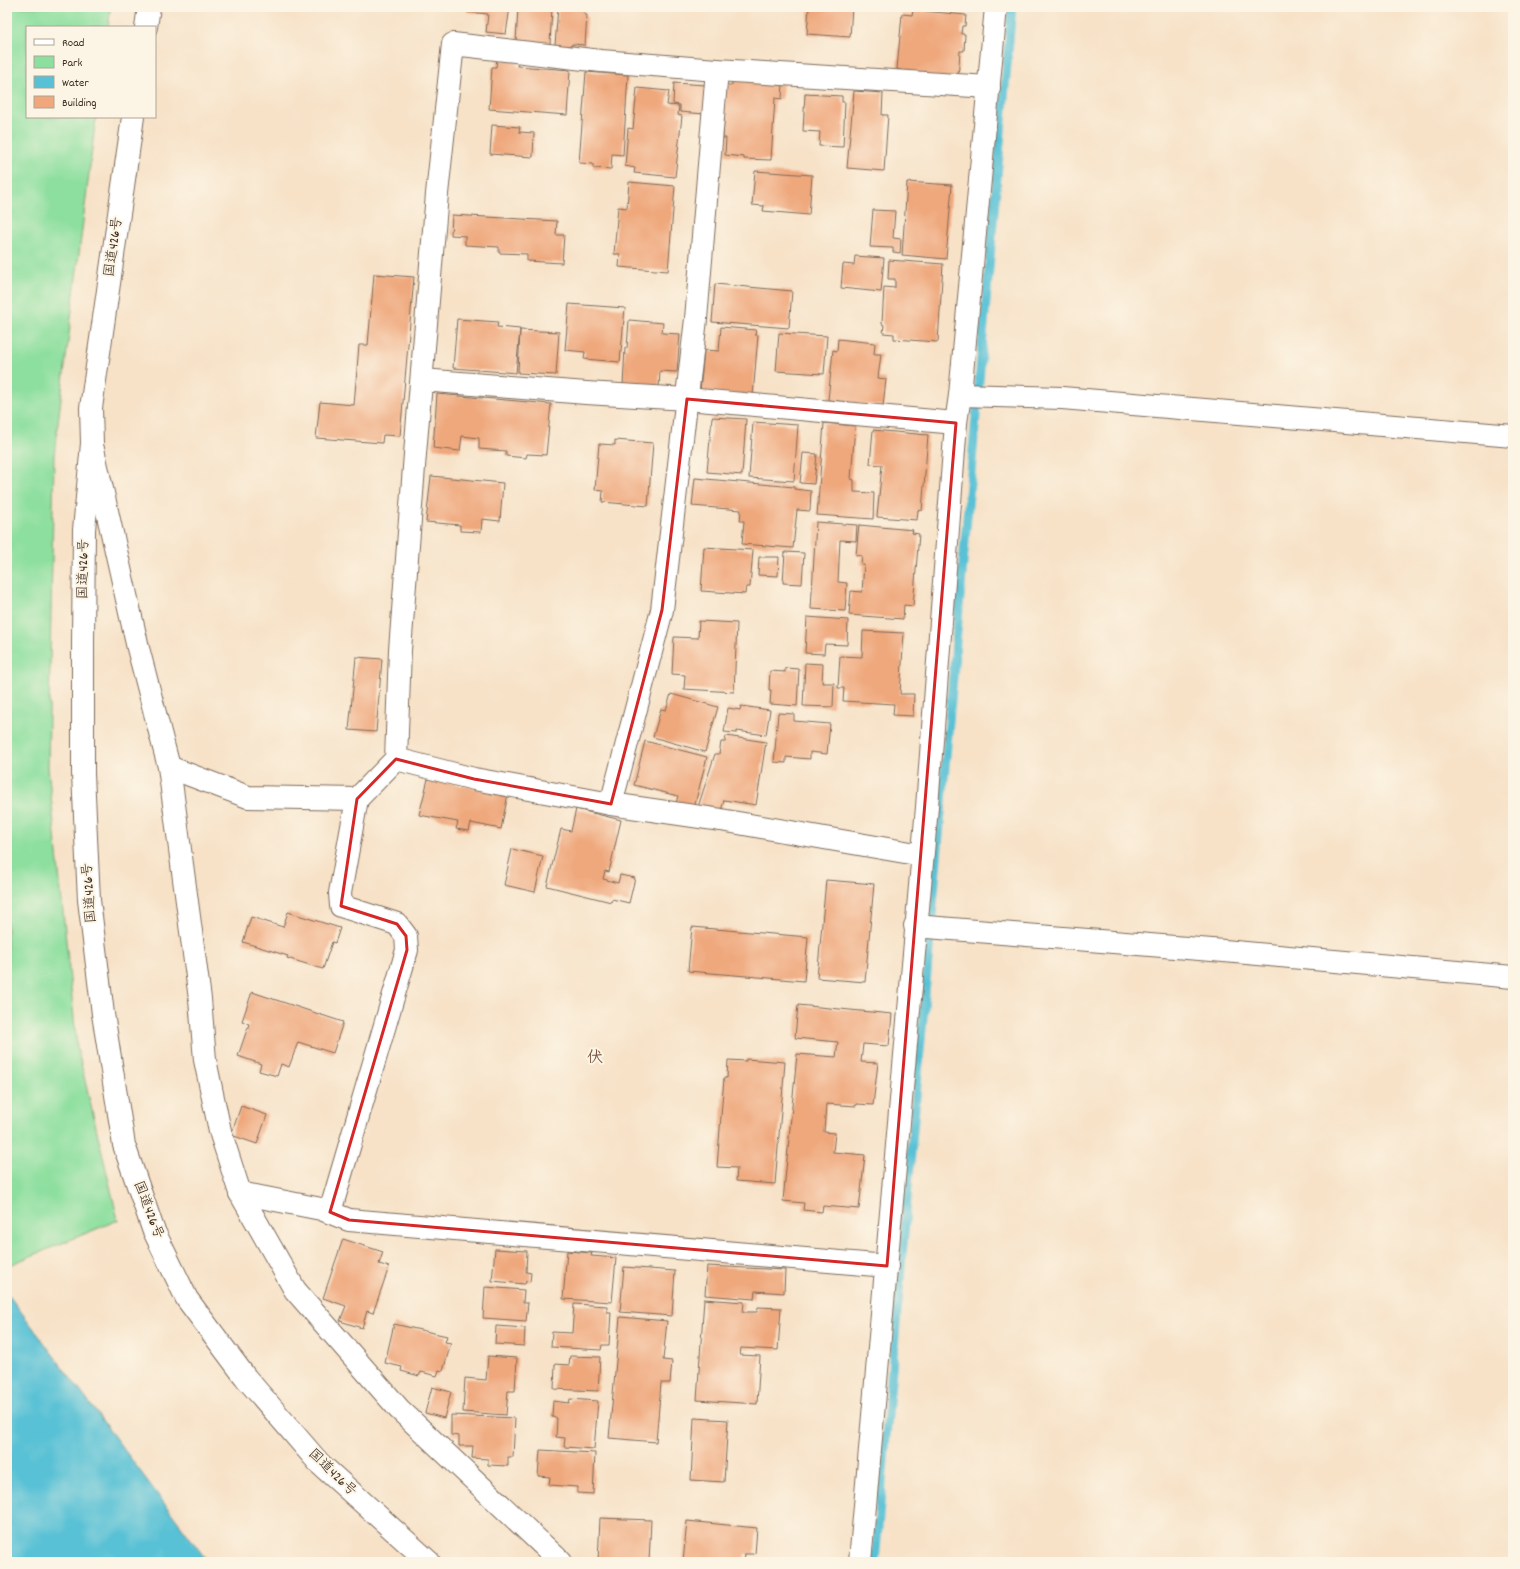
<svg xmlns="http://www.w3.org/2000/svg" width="1520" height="1569" font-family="Dekko,'Klee One',sans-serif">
<rect width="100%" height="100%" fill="#fcf5e5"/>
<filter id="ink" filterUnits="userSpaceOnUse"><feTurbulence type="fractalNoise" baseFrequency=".025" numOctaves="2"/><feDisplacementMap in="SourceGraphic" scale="8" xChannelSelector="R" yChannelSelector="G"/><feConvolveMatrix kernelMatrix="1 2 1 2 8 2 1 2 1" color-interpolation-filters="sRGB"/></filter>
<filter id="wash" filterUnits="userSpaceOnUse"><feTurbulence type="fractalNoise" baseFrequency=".012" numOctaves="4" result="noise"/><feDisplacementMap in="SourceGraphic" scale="16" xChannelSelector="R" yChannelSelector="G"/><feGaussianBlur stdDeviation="0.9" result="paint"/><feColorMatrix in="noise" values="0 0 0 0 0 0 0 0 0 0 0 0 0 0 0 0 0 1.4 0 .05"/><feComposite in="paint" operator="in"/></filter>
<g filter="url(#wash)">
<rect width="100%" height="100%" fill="#f7e2c8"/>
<path fill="#8ddf9f" stroke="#64845e" d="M7,7H111L108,27H27V117H96L54,455L48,767L77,1047L118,1220L7,1266Z"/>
<path fill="#58c1d5" stroke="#4a767a" d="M7,1293L208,1562H7Z"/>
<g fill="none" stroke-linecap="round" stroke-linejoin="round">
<path stroke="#58c1d5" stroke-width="9" d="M875,1562L1012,7"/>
</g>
<g id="blocks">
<g fill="#efa77b">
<path d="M468,7H510L506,34L486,32L488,14L467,12Z"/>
<path d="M518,7H552L550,44L516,42Z"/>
<path d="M558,7H585L584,15H587L585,45L572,44V46L555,45Z"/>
<path d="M809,7H852L850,37L807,34Z"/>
<path d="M913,10L966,15L965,26H962L961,34H965L964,51H960L958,80L901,75V70L897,69L902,14L912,15Z"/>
<path d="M497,59L518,60L517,66L570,70L567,115L489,109L492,67H496Z"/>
<path d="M586,72L628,75L623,155L612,154L611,169L593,168V164L579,163Z"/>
<path d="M732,80L783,83L782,99L775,98L771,160L744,159V157L725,155L726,138H723L726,85H732Z"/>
<path d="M674,83L706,85L704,114L680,112V105L673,104Z"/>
<path d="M637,88L669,91L667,105L679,106L678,115L682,116L675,177L634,173L635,168L625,166L628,128L633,129Z"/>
<path d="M854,91L883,93L882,115H888L884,171L847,168Z"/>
<path d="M805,94L842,96V102H845L843,147L819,146L820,132L803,131Z"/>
<path d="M492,125L520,127L519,132L534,133L533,157L490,154Z"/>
<path d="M755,171L812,175L809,215L763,211L764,206L752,205Z"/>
<path d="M629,182L675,186L668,271L619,267L620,254H614L618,207L627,208Z"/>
<path d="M907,182L952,185L946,259L902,255Z"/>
<path d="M873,210L895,211L893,238L901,239L900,253L893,252V248L870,247Z"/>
<path d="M452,215L557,221L556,235H564L562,263L527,261V254L499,253V247L465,245V236L451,235Z"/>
<path d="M855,256L884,258L881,292L841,288L843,264L854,265Z"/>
<path d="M889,260L943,264L938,342L894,339V334L883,333L884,325L882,324L884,287L895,288V279H888Z"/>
<path d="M374,274L414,277L400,436L383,435L382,443L316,438L320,402L354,405L359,345H368Z"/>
<path d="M715,284L792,291L789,328L712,322Z"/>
<path d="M569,304L625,308L620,362L584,359L585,352L565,350Z"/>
<path d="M457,319L498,322L497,327L520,329L516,373L453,368Z"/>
<path d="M629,320L663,323L662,333L680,334L677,372L660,371L659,388L623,386L625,348H627Z"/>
<path d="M721,327L756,330L755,335H758L753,396L700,391L704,350L719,351Z"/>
<path d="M520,330L559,332L556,375L518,373Z"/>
<path d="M779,333L827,336L824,374L776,371Z"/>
<path d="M838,339L875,343L874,354H881L878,378L886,379L883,406L828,400L833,350L837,351Z"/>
<path d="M437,394L551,404L546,455L527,454L526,458L506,456V451L479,449V438L462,436L460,451L433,448Z"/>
<path d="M712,417L746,419L742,475L707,472Z"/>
<path d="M753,422L798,425L794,481L749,478Z"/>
<path d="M824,423L855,426L851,479L854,480V492L874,493L873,519L817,515Z"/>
<path d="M873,430L928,435L922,511L918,510L917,520L877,517L882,465L870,464Z"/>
<path d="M615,440L653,443L648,506L602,502L603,491L595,490L599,444L615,445Z"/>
<path d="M803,453L817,454L814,484L800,483Z"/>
<path d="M431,476L503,483L500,521L482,519L481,532L460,531V525L426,522Z"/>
<path d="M695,478L794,487V489L811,491L810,511L797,510L793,548L742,544L744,521H740L741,510L692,506Z"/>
<path d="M816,522L857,525L856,541L840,540L838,582L847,583L845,611L811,609Z"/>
<path d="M859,525L913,530L912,533L919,534L913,606L904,605L903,619L849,615L851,591L862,592L864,565L861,564L862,556L856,555Z"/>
<path d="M704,547L753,550L750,587H746L745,594L701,591Z"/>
<path d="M785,552L804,553L802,584L783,583Z"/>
<path d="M759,557H779L778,576L758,575Z"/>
<path d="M807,617L848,620L847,645L825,644L824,654L805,653Z"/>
<path d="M699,621L737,623L734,692L684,689L685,675L672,674L674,637L698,638Z"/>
<path d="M863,631L904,633L900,694H914L913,716L893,715L894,704L843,701L844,688H838L840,656L862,657Z"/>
<path d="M356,657L382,659L376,732L349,730Z"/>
<path d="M805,663L823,664L822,683H834L833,707L803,706Z"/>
<path d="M785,668L799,669L797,706L770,704L771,690H769L770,671L785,672Z"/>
<path d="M671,694L718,707L705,752L653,737L661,709L666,710Z"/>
<path d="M741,706L770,710L766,735L737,731V733L724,732L728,708L740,710Z"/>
<path d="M778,713L794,714V721L830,724L827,754L810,752V759L786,757V763L774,762Z"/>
<path d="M726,736L766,742L756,805L724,800L721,811L698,807L715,754H719L721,742H725Z"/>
<path d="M645,741L707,757L694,808L676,803L678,796L634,785Z"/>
<path d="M428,779L508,794L501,829L471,823L469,831L456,829L458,822L419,815Z"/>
<path d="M576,809L621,820L609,872L605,871L603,879L618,883L620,875L635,878L629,903L612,899L611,902L547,886L561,829L571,831Z"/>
<path d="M512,849L543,856L535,892L504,885Z"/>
<path d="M826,880L874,884L865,982L817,978Z"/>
<path d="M288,912L340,928L335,943L332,942L323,969L287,958L288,956L243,942L251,917L283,927Z"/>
<path d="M692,927L808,937L804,981L688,971Z"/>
<path d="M252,992L343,1022L333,1053L298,1042L289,1067L281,1064L277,1076L259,1071L261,1064L238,1056L249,1024L242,1021Z"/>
<path d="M798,1005L892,1014L889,1046L863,1044L861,1062L878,1063L873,1105L857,1104L856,1106L826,1104L824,1132L835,1133L833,1152L865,1155L859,1209L823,1206L822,1212L803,1210L804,1203L783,1201L797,1054L836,1057L838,1042L795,1038Z"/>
<path d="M746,1059L785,1062L775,1184L736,1181L737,1168L717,1167L724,1078H727L728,1060L746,1061Z"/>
<path d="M241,1106L267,1115L257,1144L231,1135Z"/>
<path d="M343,1239L383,1252L379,1264L389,1267L373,1313L367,1311L362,1328L340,1321L346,1306L323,1298Z"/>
<path d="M495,1249L527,1251L526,1272L531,1273L530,1282L526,1281L525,1284L492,1281Z"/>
<path d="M567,1251L592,1253L591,1256L616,1258L612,1302L563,1299Z"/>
<path d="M707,1266L785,1270L784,1293L755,1291L754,1299L705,1295Z"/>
<path d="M624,1267L675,1271L672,1316L620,1312Z"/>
<path d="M485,1287L524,1290L523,1303H528L526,1321L483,1318Z"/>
<path d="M704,1299L744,1302L743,1312H757L758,1307L781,1308L778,1350L741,1348L740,1355L760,1356L757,1404L697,1400Z"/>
<path d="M574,1304L607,1306V1312H611L609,1345H602L601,1350L551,1347L552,1332L572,1333Z"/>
<path d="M620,1317L667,1321L663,1360L672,1361L670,1383H661L656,1442L609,1438Z"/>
<path d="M394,1324L447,1336L445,1342L451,1343L443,1371L439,1370L437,1376L421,1372L419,1376L401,1371L402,1367L385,1363Z"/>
<path d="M496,1326L525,1328L524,1346L495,1344Z"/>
<path d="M488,1356L517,1358L515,1391H508L506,1415L463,1412L465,1378L486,1380Z"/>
<path d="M570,1356L600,1357L598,1391L554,1389L555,1364L569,1365Z"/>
<path d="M432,1387L451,1392L444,1418L425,1413Z"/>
<path d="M570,1399L598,1401L594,1449L564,1447L565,1438L556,1437L557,1418L552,1417L553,1401L569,1403Z"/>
<path d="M451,1415L515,1418L513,1457H508V1466L488,1465V1459L472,1458L473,1446H459V1436L451,1435Z"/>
<path d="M694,1418L728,1420L724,1482L691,1480Z"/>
<path d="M540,1450L595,1453L593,1494L577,1493V1487L549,1485L550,1477L538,1476Z"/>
<path d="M600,1518L651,1520L649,1562H598Z"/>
<path d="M687,1521L757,1528L755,1554H745L744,1562H683Z"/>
</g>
</g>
</g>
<g filter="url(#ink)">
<use href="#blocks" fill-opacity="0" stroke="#7d6a5a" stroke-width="1"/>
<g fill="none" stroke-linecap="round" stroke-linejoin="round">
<g stroke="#7d6a5a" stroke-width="24">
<g id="minor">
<path d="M422,380L586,393L687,399L956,423"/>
<path d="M960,395L1062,398L1513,436"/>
<path d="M93,449L138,648L169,767L200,999L205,1060L220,1131L240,1193L295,1290L399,1409L561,1562"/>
<path d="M396,759L474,779L611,804L721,820L922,855"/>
<path d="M169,767L248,797L357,799L396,759L400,650L415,454L437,194L453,44L601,61L717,70L989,87"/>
<path d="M611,804L662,610L696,319L717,70"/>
<path d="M915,926L1224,951L1513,977"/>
<path d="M240,1193L321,1209L349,1220L887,1266"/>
<path d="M330,1212L407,950L406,936L397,924L341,906L340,893L357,799"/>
<path d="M860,1562L927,807L956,423L960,395L996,7"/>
</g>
</g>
<g stroke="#7d6a5a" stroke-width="24">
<g id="highway">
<path d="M146,27L149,7"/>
<path d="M133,117L91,408L92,443L84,530L83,643V774L89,900L103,1014L124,1145L153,1229L187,1299L246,1378L320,1464L429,1562"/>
</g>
</g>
<use href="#minor" stroke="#fff" stroke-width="22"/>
<use href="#highway" stroke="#fff" stroke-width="22"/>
</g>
</g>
<path fill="none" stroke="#d62828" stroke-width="3" stroke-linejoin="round" d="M687,399L956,423L887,1266L349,1220L330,1212L407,950L406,936L397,924L341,906L357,799L396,759L474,779L611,804L662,610Z"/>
<g text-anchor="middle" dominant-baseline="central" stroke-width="4" stroke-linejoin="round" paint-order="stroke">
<g font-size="14" fill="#3b2a1e" stroke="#fcf5e5">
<text transform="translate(114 247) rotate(-82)">国道426号</text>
<text transform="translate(84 569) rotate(-89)">国道426号</text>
<text transform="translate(90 893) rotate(-94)">国道426号</text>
<text transform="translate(148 1210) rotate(69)">国道426号</text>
<text transform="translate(332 1473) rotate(44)">国道426号</text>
</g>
<g font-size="16" font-weight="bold" fill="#7a563f" stroke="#fcf5e5">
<text x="595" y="1058">伏</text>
</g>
</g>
<rect width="1520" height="1569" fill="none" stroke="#fcf5e5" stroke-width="24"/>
<rect x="26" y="26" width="130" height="92" fill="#fcf5e5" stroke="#afa495"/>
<rect x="34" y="39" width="20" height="6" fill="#ffffff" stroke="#afa495"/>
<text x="62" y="46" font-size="12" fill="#3b2a1e">Road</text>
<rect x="34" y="56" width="20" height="12" fill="#8ddf9f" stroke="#afa495"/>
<text x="62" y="66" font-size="12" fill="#3b2a1e">Park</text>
<rect x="34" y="76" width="20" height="12" fill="#58c1d5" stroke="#afa495"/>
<text x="62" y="86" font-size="12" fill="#3b2a1e">Water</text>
<rect x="34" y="96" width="20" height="12" fill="#efa77b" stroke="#afa495"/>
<text x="62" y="106" font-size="12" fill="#3b2a1e">Building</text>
</svg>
